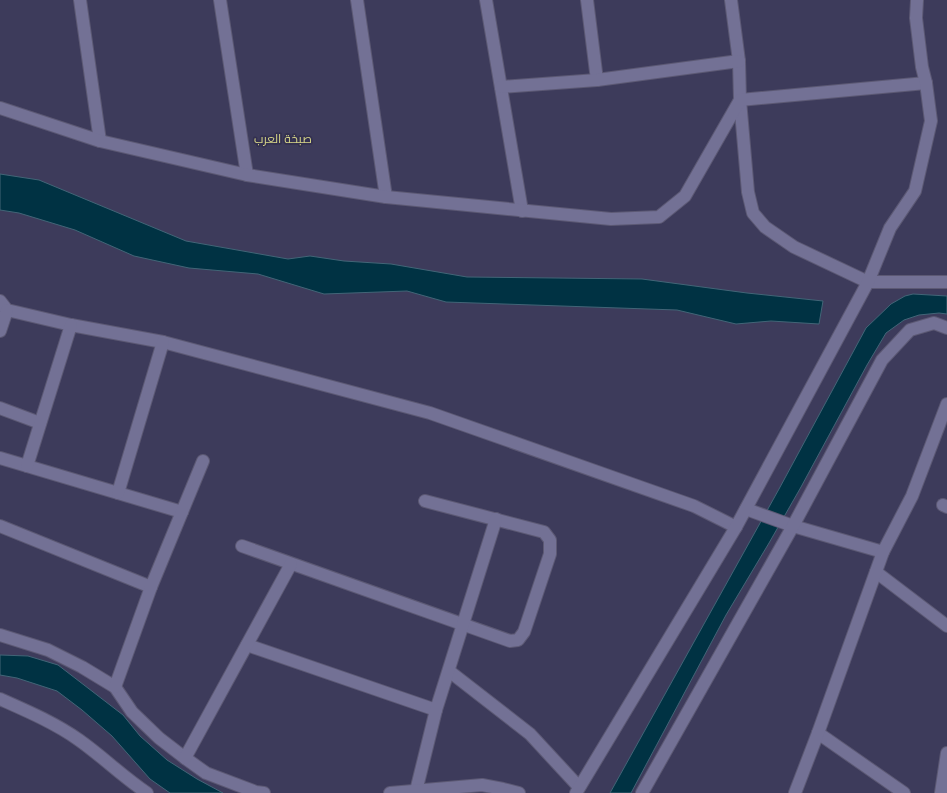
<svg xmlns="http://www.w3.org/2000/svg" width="947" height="793" font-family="Roboto,Cairo,sans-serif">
<rect width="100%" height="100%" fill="#3d3b5b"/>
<g fill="#003243" stroke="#426577">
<path d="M0,174L39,180L186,241L288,259L310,256L344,261L391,264L467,277L642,279L747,293L823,301L819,324L771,321L736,324L677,310L446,302L407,291L324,294L258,274L189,268L134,256L75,230L19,213L0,210Z"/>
<path d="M913,294L947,296V314L939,313L919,315L904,320L886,333L867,365L801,487L769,543L726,615L631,793H610L779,489L866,328L891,304L905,296Z"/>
<path d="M0,655L28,656L58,665L123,715L140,736L167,760L197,779L223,793H170L150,779L112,736L82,710L57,691L17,678L0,675Z"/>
</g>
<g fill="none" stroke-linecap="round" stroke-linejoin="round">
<g stroke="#5c5974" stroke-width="14">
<g id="minor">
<path d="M80,0L100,141"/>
<path d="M220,0L247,175"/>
<path d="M357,0L386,197"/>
<path d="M486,0L522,211"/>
<path d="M587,0L597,80"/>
<path d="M731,0L739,61L740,100L748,192L753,213L765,227L794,247L868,282H947"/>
<path d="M501,87L597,80L739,61"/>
<path d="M0,108L100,141L247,175L386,197L611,219L659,217L685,196L740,100L926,83"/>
<path d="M0,301L7,310L71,325L163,342L430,413L694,506L736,527"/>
<path d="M0,331L7,310"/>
<path d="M0,408L40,423"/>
<path d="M0,458L182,512"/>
<path d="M27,466L71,325"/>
<path d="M118,493L163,342"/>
<path d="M943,505L947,507"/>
<path d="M746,509L793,526L883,552"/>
<path d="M0,526L151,587"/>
<path d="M242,546L510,641L518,640L524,632L550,554V540L544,532L425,501"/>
<path d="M876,572L947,626"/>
<path d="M0,635L48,650L82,667L115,687L132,712L159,738L185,758L206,773L256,792L264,793"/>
<path d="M247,645L436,710"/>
<path d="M449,671L530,734L579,787"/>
<path d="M115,687L151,587L203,461"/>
<path d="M0,699C27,711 55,723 79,740C103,757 123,777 147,793"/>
<path d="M818,733L904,793"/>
<path d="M185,758L291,564"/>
<path d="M416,791L436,710L496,519"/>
<path d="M390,793L482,785L503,789L519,793"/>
<path d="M576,793L736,527L868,282L890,228L915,191L931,121L926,83L922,67L916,18L917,0"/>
<path d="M642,793L793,526L882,360L910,330L934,323L947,328"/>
<path d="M795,793L818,733L883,552L912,496L947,404"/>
<path d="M941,793L947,753"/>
</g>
</g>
<use href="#minor" stroke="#737195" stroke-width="12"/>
</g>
<g text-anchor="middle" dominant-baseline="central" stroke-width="3.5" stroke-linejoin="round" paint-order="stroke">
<g font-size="12" fill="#d9d889" stroke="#333050">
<text x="283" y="139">صبخة العرب</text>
</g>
</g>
</svg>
